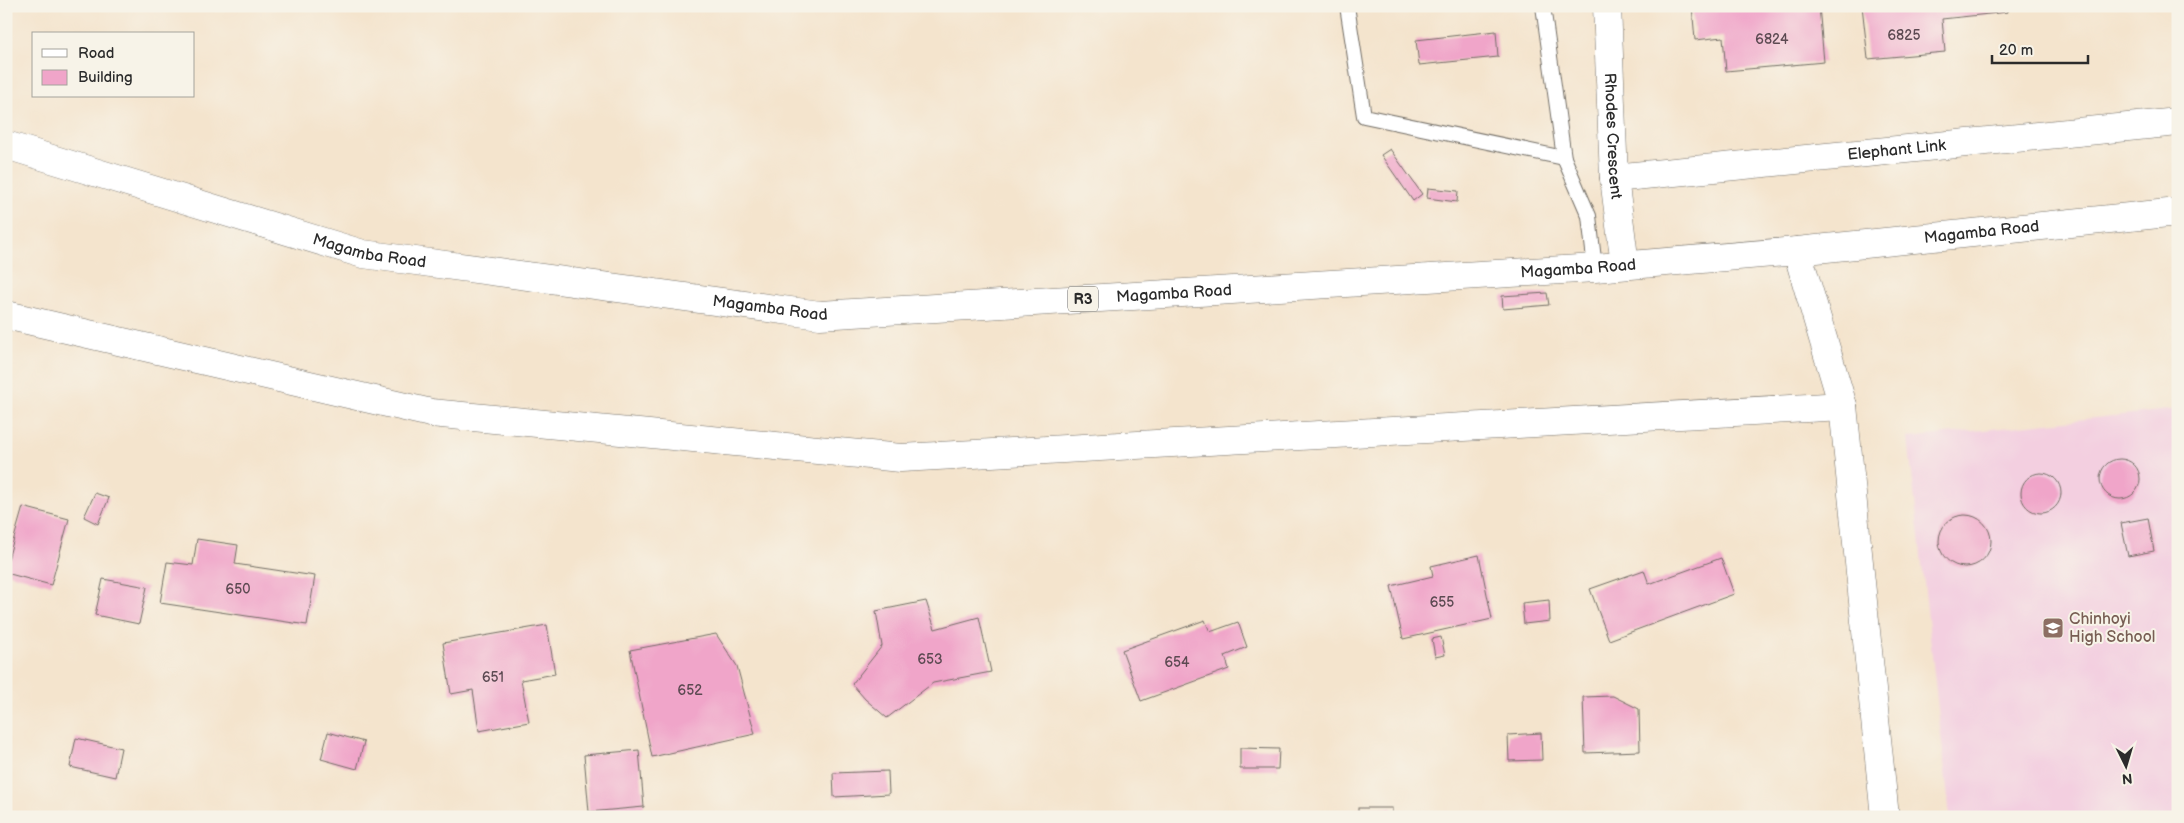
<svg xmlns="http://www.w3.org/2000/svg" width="2184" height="823" font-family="'Balsamiq Sans',sans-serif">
<rect width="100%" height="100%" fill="#f7f3e8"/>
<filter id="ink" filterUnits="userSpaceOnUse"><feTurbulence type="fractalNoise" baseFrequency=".02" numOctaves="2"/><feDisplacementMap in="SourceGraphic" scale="10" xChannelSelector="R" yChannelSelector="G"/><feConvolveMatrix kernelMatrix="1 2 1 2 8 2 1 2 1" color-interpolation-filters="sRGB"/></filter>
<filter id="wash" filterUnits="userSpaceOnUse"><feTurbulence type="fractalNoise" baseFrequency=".0096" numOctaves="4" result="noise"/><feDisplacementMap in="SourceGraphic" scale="20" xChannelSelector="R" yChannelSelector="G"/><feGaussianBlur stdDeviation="1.12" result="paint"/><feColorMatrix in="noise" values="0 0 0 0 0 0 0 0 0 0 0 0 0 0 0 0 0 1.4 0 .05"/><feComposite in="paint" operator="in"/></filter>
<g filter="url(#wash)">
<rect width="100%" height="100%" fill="#f4e4cd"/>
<path fill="#f3cfe0" d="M2178,409V817H1950L1908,438Z"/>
<g id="blocks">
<g fill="#f0a5c9">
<path d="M1692,6H1819L1824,62L1726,71L1723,37L1695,40Z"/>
<path d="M1862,6H2008V12L1942,19L1945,52L1868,59Z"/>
<path d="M1496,31L1498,57L1419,65L1416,40Z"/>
<path d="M1390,149L1422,194L1413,201L1381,155Z"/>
<path d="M1428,188L1458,191L1457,202L1427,198Z"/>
<path d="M1547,293L1549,305L1503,309L1502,296Z"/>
<circle cx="2120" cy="479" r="20"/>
<circle cx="2041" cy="493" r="20"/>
<path d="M95,493L109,498L98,524L84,517Z"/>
<path d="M23,507L69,519L51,585L6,573V566Z"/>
<circle cx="1965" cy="541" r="26"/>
<path d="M2148,518L2154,551L2128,556L2121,523Z"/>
<path d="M6,526L11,527L7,543H6Z"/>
<path d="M197,539L238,545L235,564L315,576L307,625L160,603L167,562L193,565Z"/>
<path d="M1479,555L1492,619L1403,639L1391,586L1433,576L1431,566Z"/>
<path d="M1721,558L1734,594L1609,640L1590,589L1644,570L1649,584Z"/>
<path d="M103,579L147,587L139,624L95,615Z"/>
<path d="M1549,600L1550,621L1524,624L1522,603Z"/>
<path d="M926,601L935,629L979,617L991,672L933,683L887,718L865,699L852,684L882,646L876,611Z"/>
<path d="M1205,620L1210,632L1238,622L1247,647L1225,656L1229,669L1141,701L1122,650Z"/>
<path d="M547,625L555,674L521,680L529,722L479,731L473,690L451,694L443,643Z"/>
<path d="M716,634L737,666L755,734L652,757L630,650Z"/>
<path d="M1441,637L1445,655L1435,657L1432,639Z"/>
<path d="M1613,696L1639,709L1640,751L1585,753L1583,697Z"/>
<path d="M328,732L364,742L357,769L321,759Z"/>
<path d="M1541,733L1542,760L1509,761L1508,735Z"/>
<path d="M76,738L121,748L115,777L70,767Z"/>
<path d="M1240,748L1279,749L1278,769H1240Z"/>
<path d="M639,750L644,807L589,812L584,755Z"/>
<path d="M888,771L889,794L834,797L833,773Z"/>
<rect x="1358" y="808" width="34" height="9"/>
</g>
</g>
</g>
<g filter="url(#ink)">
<use href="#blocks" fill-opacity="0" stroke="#716c64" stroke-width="1"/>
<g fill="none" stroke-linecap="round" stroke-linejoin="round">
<g stroke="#716c64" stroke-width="16">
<g id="service">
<path d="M1347,6L1364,116L1564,158L1589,216L1595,268"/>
<path d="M1543,6L1564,158"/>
</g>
</g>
<g stroke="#716c64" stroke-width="29">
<g id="minor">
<path id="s1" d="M1607,6L1614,178L1625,265"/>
<path id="s2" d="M1614,178L2178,122"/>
<path d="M1797,251L1843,406L1885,817"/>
<path d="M6,315L431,413L901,458L1843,406"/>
</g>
</g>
<g stroke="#716c64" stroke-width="29">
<g id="trunk">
<path id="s3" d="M6,145L363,254L820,315L1595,268L1797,251L2178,212"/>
</g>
</g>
<use href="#service" stroke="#fff" stroke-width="14"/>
<use href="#minor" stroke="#fff" stroke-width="28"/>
<use href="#trunk" stroke="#fff" stroke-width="28"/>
</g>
</g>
<defs>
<g id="school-square" transform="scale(1.125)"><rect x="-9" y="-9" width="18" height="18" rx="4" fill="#8d6e63" stroke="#f7f3e8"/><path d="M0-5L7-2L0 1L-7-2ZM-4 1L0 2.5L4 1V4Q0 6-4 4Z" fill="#fff"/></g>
</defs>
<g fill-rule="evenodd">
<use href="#school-square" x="2053" y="628"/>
</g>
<g text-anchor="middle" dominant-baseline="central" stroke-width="4" stroke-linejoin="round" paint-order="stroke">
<g font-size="14" fill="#5c4a52">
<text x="1904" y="35">6825</text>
<text x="1772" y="39">6824</text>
<text x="238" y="589">650</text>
<text x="1442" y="602">655</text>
<text x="930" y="659">653</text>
<text x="1177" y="662">654</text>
<text x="493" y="677">651</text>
<text x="690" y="690">652</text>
</g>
<rect fill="#f7f3e8" stroke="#686764" stroke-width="1" x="1068" y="286.5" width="30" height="25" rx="4"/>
<g font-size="15" font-weight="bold" fill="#2b2b2b">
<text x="1083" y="299">R3</text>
</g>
<g font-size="16" fill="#2b2b2b" stroke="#f7f3e8">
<text stroke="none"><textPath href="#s1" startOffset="130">Rhodes Crescent</textPath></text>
<text stroke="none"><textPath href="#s2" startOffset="284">Elephant Link</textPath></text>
<text stroke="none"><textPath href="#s3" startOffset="1999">Magamba Road</textPath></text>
<text stroke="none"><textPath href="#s3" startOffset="379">Magamba Road</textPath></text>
<text stroke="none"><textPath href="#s3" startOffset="1594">Magamba Road</textPath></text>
<text stroke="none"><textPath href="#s3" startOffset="1189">Magamba Road</textPath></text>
<text stroke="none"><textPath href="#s3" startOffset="784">Magamba Road</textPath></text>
</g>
<g font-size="16" fill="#785e54" stroke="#f7f3e8" text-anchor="start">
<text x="2069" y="619">Chinhoyi<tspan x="2069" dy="18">High School</tspan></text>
</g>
</g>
<rect width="2184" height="823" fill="none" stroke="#f7f3e8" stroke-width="25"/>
<rect x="32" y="32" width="162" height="65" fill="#f7f3e8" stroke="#a5a39c"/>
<rect x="42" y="49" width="25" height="8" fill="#ffffff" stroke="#a5a39c"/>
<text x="78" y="58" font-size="15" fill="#2b2b2b">Road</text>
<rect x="42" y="70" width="25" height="15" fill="#f0a5c9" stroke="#a5a39c"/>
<text x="78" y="82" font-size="15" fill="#2b2b2b">Building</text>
<g transform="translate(2126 766) rotate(175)" stroke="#f7f3e8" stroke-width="4" paint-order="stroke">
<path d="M0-4L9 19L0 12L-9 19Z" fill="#2b2b2b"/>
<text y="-8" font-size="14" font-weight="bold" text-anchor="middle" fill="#2b2b2b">N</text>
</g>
<path d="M1992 55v8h96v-8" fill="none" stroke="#2b2b2b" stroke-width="2.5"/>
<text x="1999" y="55" font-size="15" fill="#2b2b2b" stroke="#f7f3e8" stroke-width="4" paint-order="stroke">20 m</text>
</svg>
